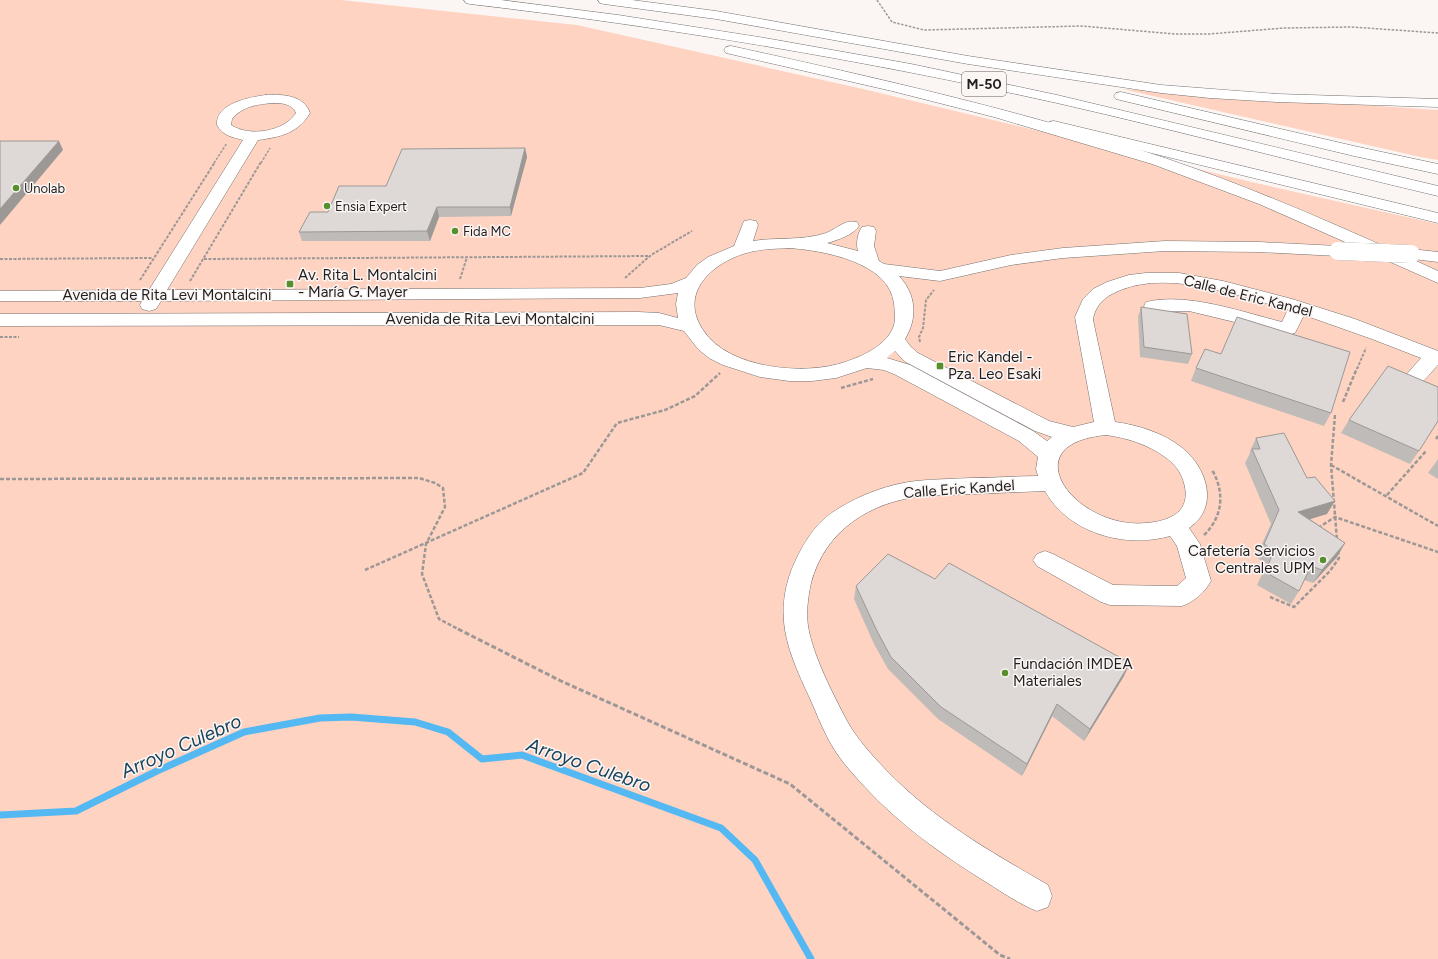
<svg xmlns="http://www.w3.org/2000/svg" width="1438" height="959" font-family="Figtree,sans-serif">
<rect width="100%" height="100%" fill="#fbf6f4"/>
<g fill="#ffd3c1">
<path d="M0,0H341L577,25L863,89L1256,183L1438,224V959H0Z"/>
<path d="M1122,89L1438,110V160L1420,157Z"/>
</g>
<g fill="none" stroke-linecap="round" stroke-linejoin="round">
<path stroke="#54b8f3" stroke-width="7" d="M0,815L76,811L157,771L244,732L320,718L351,717L415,722L448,732L482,759L522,755L721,828L755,860L811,959"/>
<g stroke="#74706e" stroke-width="1">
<g id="minor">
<path d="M266,95C282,94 304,95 310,113C298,133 281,137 258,140L167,290L640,288L671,284L686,278L697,265L708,257L734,246L744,221L750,220L756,221L758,225L753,241C777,237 802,241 826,233C837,229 844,219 857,222L859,226C853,235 838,240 827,243L858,251C856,244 857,234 862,227L868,226L874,227L876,231L874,246L879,261L884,264L940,271L1011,255L1063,248L1165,241L1259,242L1338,246L1344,247L1347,251L1344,255L1338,256L1259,252L1165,251L1063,258L1011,265L940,281L899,276C916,294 918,318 905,339L911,347L918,353L1049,421L1073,427L1094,422L1075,317L1083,299L1093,289L1107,282L1129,275L1146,273H1179L1223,281L1292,299L1355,319L1438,351V365C1428,375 1418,392 1402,388L1399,383L1421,358L1372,339L1304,315L1295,333L1288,335L1189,311L1153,312L1146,310L1144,306L1146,302C1187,292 1242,312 1282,322L1288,309L1279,307C1230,293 1160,268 1112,294C1102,299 1094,309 1093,320L1115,422C1138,425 1163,433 1181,447C1207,467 1220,507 1189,528L1200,544L1211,581C1205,592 1194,602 1182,606L1110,605L1101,602L1037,566L1033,560L1037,554L1045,551L1053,554L1113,585L1177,586L1186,578L1177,546L1170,536C1125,549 1068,533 1045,491L924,496C871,501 825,530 811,583C808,597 806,612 808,626C813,656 833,694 847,721C857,739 871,754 885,769C934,820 988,850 1048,885L1052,896L1048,907L1037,911C1019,904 1002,892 986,882C941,854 900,825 864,786C853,774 842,762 834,749C822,730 815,708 805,688C787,648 775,616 791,571C800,549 813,525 833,512C857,496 888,484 916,481C934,479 953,479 971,478C994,478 1016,476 1038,476L1036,469L1038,457L1019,441L896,375L884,370L867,368L836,378L812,381H789L760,377L723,365L709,358L698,349L684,331L659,325L0,326V314L638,312L659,313L678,318L676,304L678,293L640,298L161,301L156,309L149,311L142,309L140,305L142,301H0V291L149,290L243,140C232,137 223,136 217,125C215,103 251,97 266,95ZM274,103C282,103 293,104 296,113C284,132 249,137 231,125L232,119C242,106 259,104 274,103ZM788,248C822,250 890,262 894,304C895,313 896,320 893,328C885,346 863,356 845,362C805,376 728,369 703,330C679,294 710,265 743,254C758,249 773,249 788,248ZM895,351L904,361L1035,431L1052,437L1047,441L1033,431L910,365L887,358ZM1106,435C1127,438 1147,444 1165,457C1175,464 1181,472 1184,483C1192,512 1170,521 1146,523C1077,530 1009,444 1106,435Z"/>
<path d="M1054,121L1438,213V223L1049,128L1047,125L1049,122Z"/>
<path d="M1411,249L1438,252V262L1405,258L1402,254L1405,250Z"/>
</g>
</g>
<g stroke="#74706e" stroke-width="1">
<g id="highway">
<path d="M464,0H501L618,15L765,38L911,64L1057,95L1438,186V196C1311,166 1184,132 1057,103C863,60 667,27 470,4L466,3Z"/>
<path d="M598,0H632L716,11L968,56L1161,85L1277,94L1438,99V107L1277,102L1210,98L1161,93L968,64L716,19L604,4L600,3Z"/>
<path d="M731,46C877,78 1024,111 1165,158C1259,190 1349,230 1438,271V283L1259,204L1152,164L994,117L892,91L726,53L724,50L726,47Z"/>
<path d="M1121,92L1354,146L1438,164V174L1354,156L1116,99L1114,96L1116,93Z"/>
</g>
</g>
<g stroke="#9c9897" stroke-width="1.5" stroke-dasharray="2.5 1.5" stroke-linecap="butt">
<path d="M877,0L892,22L924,30L1081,26L1175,34H1209L1284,28L1352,27L1438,33"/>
<path d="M214,163L227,143"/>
<path d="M261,163L270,148"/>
</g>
<g stroke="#9c9897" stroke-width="2" stroke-dasharray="3 1.5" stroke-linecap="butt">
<path d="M0,259L153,258"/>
<path d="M204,259L649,256"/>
<path d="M625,278L651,255L692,231"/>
<path d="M460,279L467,257"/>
<path d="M140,280L215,162"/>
<path d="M190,281L261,162"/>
<path d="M0,337H19"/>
<path d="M920,342L919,337L923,328L926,300L934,290"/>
<path d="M1357,369L1366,348"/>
</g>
<g stroke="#9c9897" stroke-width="2.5" stroke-dasharray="4 2" stroke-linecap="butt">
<path d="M841,388L873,379"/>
<path d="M1343,402L1357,368"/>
<path d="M1335,415L1331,465L1337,540"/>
<path d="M1436,439L1438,436"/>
<path d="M1331,465L1438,526"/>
<path d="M0,479L419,478L435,483L443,488L445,507L426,544L422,574L439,619L460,630"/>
<path d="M1387,495L1426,451"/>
<path d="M1318,528L1335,517L1438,552"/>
<path d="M1204,535C1223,517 1225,492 1212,470"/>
<path d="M365,570L583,473L617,423L665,410L695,396L720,373"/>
<path d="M1270,597L1294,607L1330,571L1339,558L1338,551"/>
</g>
<path stroke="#9c9897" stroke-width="3" stroke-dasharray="5 2.5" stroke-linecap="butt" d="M458,629L561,681L790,784L1000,955L1010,959"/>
<use href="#minor" fill="#fff" fill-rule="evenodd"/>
<use href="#highway" fill="#fff" fill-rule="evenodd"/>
<g stroke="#74706e" stroke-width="18" stroke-linecap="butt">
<path id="minor-bridge" d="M1338,251L1411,254"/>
</g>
<use href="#minor-bridge" stroke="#fff" stroke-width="18"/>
</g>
<g fill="#bfbbb9">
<path d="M525,148L527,157L511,216L439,217L430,241H302L299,232L328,212L386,186Z"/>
<path d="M1141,307L1192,354L1188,364L1140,357L1138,317Z"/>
<path d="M1196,368L1331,413L1324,426L1191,381Z"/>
<path d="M1349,420L1419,451L1410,464L1341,433Z"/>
<path d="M1256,438L1307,478L1327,514L1310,519L1345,543L1337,557L1313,583L1304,580L1299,591L1291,604L1257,585L1267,564L1256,557L1271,524L1245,463L1250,453V451Z"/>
<path d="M1438,459V479L1428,473Z"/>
<path d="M935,579L1124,676L1084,741L1052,716L1022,776L938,719L888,669L874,644L854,599L856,586Z"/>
</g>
<g fill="#9b9896">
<path d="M59,141L63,150L0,225V209Z"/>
<path d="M525,148L527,157L511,216L510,207Z"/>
<path d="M437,207L439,217L430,241L427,231Z"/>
<path d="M1335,501L1327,514L1291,525L1298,512Z"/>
<path d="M1345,543L1337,557L1313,583L1322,570Z"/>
<path d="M1130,663L1124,676L1084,741L1090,729Z"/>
<path d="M1057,704L1052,716L1022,776L1027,764Z"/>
</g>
<g fill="#ded9d7" stroke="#9b9896">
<path d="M0,141H59L0,209Z"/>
<path d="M525,148L510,207H437L427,231L299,232L310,212H328L339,186H386L402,149Z"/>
<path d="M1141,307L1187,314L1192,354L1144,347Z"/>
<path d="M1237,317L1350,352L1331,413L1196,368L1205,349L1221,354Z"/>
<path d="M1388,366L1438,387V421L1419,451L1349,420Z"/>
<path d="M1284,433L1307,478L1315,477L1335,501L1298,512L1345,543L1322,570L1311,566L1299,591L1265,572L1274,551L1264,544L1279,510L1252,449H1260L1256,438Z"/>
<path d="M888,554L935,579L949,563L1130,663L1090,729L1057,704L1027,764L941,707L891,657L877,631L856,586Z"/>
</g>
<g fill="#568f2c" stroke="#fbf6f4" stroke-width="1.5">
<circle cx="16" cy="188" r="4"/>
<circle cx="327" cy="206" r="4"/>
<circle cx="455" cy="231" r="4"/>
<rect x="286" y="280" width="8" height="8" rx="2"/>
<rect x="936" y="362" width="8" height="8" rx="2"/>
<circle cx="1323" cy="560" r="4"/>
<circle cx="1005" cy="673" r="4"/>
</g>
<g text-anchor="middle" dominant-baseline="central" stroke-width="3" stroke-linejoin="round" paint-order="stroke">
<g font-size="13" fill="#201e1e" stroke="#fbf6f4" text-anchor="start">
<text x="24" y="188">Unolab</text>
<text x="335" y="206">Ensia Expert</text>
<text x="463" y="231">Fida MC</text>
</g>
<rect fill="#fbf6f4" stroke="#625f5e" stroke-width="1" x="962" y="72" width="44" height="24" rx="3"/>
<g font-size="14" font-weight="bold" fill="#201e1e">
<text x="984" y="84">M-50</text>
</g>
<g font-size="15" fill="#201e1e" stroke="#fbf6f4" text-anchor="start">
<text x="298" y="275">Av. Rita L. Montalcini<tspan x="298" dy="17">- María G. Mayer</tspan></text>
<text x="948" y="357">Eric Kandel -<tspan x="948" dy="17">Pza. Leo Esaki</tspan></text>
<text x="1315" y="551" text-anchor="end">Cafetería Servicios<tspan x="1315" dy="17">Centrales UPM</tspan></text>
<text x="1013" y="664">Fundación IMDEA<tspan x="1013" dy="17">Materiales</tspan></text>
</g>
<g font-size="15" fill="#201e1e" stroke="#fbf6f4">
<text x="167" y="295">Avenida de Rita Levi Montalcini</text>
<text transform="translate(1248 296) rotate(14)">Calle de Eric Kandel</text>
<text x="490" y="319">Avenida de Rita Levi Montalcini</text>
<text transform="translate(959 489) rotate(-4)">Calle Eric Kandel</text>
</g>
<g font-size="19" font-style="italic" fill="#19435c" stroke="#fbf6f4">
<text transform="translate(181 746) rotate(-24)">Arroyo Culebro</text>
<text transform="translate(589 765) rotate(19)">Arroyo Culebro</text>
</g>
</g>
</svg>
